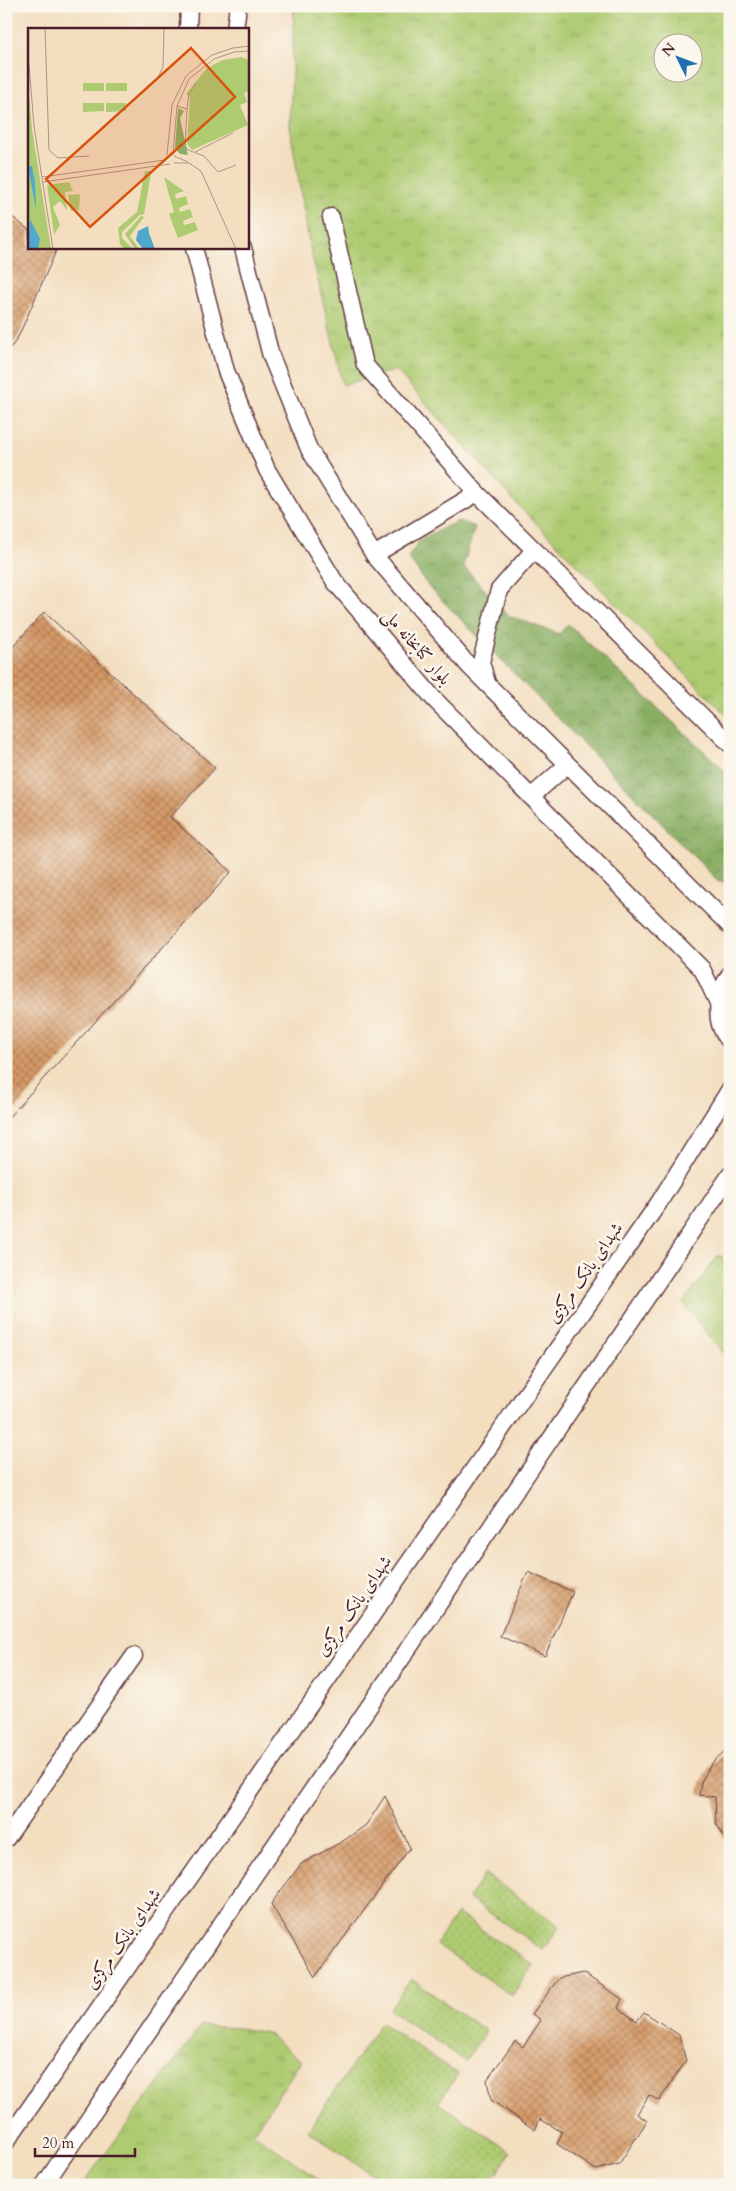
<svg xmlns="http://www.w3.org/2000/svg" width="736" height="2191" font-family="Cardo,Amiri,serif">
<defs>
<pattern id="grass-dots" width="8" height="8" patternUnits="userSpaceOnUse" patternTransform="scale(1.25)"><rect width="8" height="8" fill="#aecb72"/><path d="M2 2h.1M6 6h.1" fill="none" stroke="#97ae63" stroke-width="1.8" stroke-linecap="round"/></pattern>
<pattern id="forest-crowns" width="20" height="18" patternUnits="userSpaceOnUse" patternTransform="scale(1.25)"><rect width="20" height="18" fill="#8aaf64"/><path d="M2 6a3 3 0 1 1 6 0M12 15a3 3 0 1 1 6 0" fill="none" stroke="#738e53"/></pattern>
<pattern id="park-tufts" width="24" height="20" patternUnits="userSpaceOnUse" patternTransform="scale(1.25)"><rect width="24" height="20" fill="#aecb72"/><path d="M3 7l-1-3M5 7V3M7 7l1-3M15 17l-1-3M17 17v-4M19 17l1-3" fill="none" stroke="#97ae63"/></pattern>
<pattern id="building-cross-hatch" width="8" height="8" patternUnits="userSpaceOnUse" patternTransform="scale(1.25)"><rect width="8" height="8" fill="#d59a66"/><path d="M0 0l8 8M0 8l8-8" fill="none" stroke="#af7d54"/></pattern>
</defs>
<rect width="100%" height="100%" fill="#fbf7ec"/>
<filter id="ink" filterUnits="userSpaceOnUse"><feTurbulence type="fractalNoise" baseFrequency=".02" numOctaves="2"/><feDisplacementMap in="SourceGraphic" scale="10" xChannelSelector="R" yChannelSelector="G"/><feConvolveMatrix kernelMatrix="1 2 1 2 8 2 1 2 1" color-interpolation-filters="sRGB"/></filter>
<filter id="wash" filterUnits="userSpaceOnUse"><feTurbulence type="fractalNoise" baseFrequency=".0096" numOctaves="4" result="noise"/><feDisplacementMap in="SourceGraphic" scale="20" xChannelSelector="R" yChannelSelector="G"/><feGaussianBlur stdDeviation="1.12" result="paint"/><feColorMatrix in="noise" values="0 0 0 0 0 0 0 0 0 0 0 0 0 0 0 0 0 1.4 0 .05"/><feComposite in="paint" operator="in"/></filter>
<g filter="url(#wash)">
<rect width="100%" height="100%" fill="#f3dec0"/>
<g fill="url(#grass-dots)" stroke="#7c754e">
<path d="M719,1255L730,1264V1361L683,1303Z"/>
<path d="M485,1874L560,1926L543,1950L468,1898Z"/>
<path d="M457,1913L533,1965L512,1996L436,1944Z"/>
<path d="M411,1979L486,2031L465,2061L389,2009Z"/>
<path d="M381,2023L458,2074L438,2103L511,2152L489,2185H388L308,2131Z"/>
</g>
<path fill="url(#forest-crowns)" stroke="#6a6748" d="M458,521L475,527L463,566L509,616L559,634L568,624L724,770L730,772V884L717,880L428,586L408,557L422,538Z"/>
<g fill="url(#park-tufts)" stroke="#7c754e" fill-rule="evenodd">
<path d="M294,6H730V719L515,502L396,370L343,385L309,243L290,127ZM664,42H694V72H664Z"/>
<path d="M201,2026L239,2028L267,2033L301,2061L253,2133L327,2185H82Z"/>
</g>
<g id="blocks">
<g fill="url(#building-cross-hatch)">
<path d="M6,212L29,230V248H51L56,251L19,335L13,345L6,351Z"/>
<path d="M44,612L215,768L170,817L231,872L6,1120V654Z"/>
<path d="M528,1572L573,1592L545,1656L500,1636Z"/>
<path d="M730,1746V1847L716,1823L715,1797L699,1795L701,1782L711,1764Z"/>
<path d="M385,1796L410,1848L315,1977L271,1904L301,1864L343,1841L366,1825Z"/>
<path d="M583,1973L622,1999L618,2008L637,2021L644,2012L679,2035L686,2061L659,2101L649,2095L637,2114L647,2121L619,2164L596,2170L557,2144L562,2132L540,2119L535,2130L491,2100L487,2080L515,2041L523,2047L541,2020L532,2014L559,1978Z"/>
</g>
</g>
</g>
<g filter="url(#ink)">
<use href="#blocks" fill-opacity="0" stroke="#633c41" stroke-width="1"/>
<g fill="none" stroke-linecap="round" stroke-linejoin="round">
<g stroke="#633c41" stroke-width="19">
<g id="service">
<path d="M188,29L189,6"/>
<path d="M235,29L238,6"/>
<path d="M331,217L365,365L477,493"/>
<path d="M194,248L226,371L267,470L335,582L434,699L702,969L718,1003"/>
<path d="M243,248L271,356L309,449L374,555L469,666L730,926"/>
<path d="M374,555L477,493L730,744"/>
<path d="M487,683L481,662L499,590L534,550"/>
<path d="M531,797L567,765"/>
<path d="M730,974C717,993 712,1023 730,1041"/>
<path d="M6,1839L134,1656"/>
<path d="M6,2142L658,1204L730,1089"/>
<path d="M44,2185L730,1175"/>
</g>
</g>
<use href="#service" stroke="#fff" stroke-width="16"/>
</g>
</g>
<g text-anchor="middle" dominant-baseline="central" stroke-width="5" stroke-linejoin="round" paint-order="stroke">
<g font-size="18" fill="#4a1f2b" stroke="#fbf7ec">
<text transform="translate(417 647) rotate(49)">بلوار کتابخانه ملی</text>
<text transform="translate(585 1273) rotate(-55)">شهدای بانک مرکزی</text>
<text transform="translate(354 1606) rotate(-55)">شهدای بانک مرکزی</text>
<text transform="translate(123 1939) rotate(-55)">شهدای بانک مرکزی</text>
</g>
</g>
<g transform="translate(28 28)">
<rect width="221" height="221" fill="#f3dec0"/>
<path d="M55,55H76V63H55ZM78,55H99V63H78ZM55,75H76V83L55,84ZM78,75H98V83L78,84ZM117,143H123V146L116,186L112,187L94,204V210L105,221H96L92,216L90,200L109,184ZM136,149L156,163L147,166L148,171L158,168L160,176L151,180L152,184L162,181L165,189L155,193L156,197L167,194L170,202L150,210L141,186L146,184ZM52,166L51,182L43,183L40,167ZM113,188L116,189L102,208L111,221H107L97,206Z" fill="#aecb72"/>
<path d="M150,80L156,83L152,90L160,127L152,126L147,120Z" fill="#8aaf64"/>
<path d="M213,29L221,32V63L216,65L219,74L212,77L220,97L164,122L159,116L162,69L158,66L179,40L195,32ZM0,54L4,101L23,221H0ZM41,154L45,163L37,164L39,182L32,173L25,179L32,197L26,207L19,157Z" fill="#aecb72"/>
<path d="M0,138H4L7,154L8,182ZM2,191L12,211L10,221H0ZM120,198L121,205L127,221H115L108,212L110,203Z" fill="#4fa9cd"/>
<path fill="none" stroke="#af9284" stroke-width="1" d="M17,0L21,122L30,130L61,128M1,37L6,98L25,221M129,51L135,39L136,0M149,78L159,81L157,118L160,122L176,128L190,144L208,137M159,81L161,66L168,55M167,124L205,105M139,127L144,77L158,48L184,27L205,20L222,18M145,127L149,78L161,51L186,31L206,24L222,23M146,128L160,134M146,135H161L173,143L208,221M14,149L137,132M15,154L142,136"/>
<path fill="#d8530f" fill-opacity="0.15" stroke="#d8530f" stroke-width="2.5" d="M163,20L207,69L62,199L18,151Z"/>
<rect width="221" height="221" fill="none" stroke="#4a1f2b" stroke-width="2.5"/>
</g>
<rect width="736" height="2191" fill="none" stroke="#fbf7ec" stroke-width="25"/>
<g transform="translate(678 58) rotate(312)"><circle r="24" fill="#fbf7ec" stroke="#b4a19f"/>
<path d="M0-4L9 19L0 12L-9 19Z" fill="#1f6fb2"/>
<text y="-8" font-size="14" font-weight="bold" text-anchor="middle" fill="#4a1f2b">N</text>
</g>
<path d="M35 2148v8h100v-8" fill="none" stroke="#4a1f2b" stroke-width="2.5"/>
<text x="42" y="2148" font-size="15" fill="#4a1f2b" stroke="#fbf7ec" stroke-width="4" paint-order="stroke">20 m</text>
</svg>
